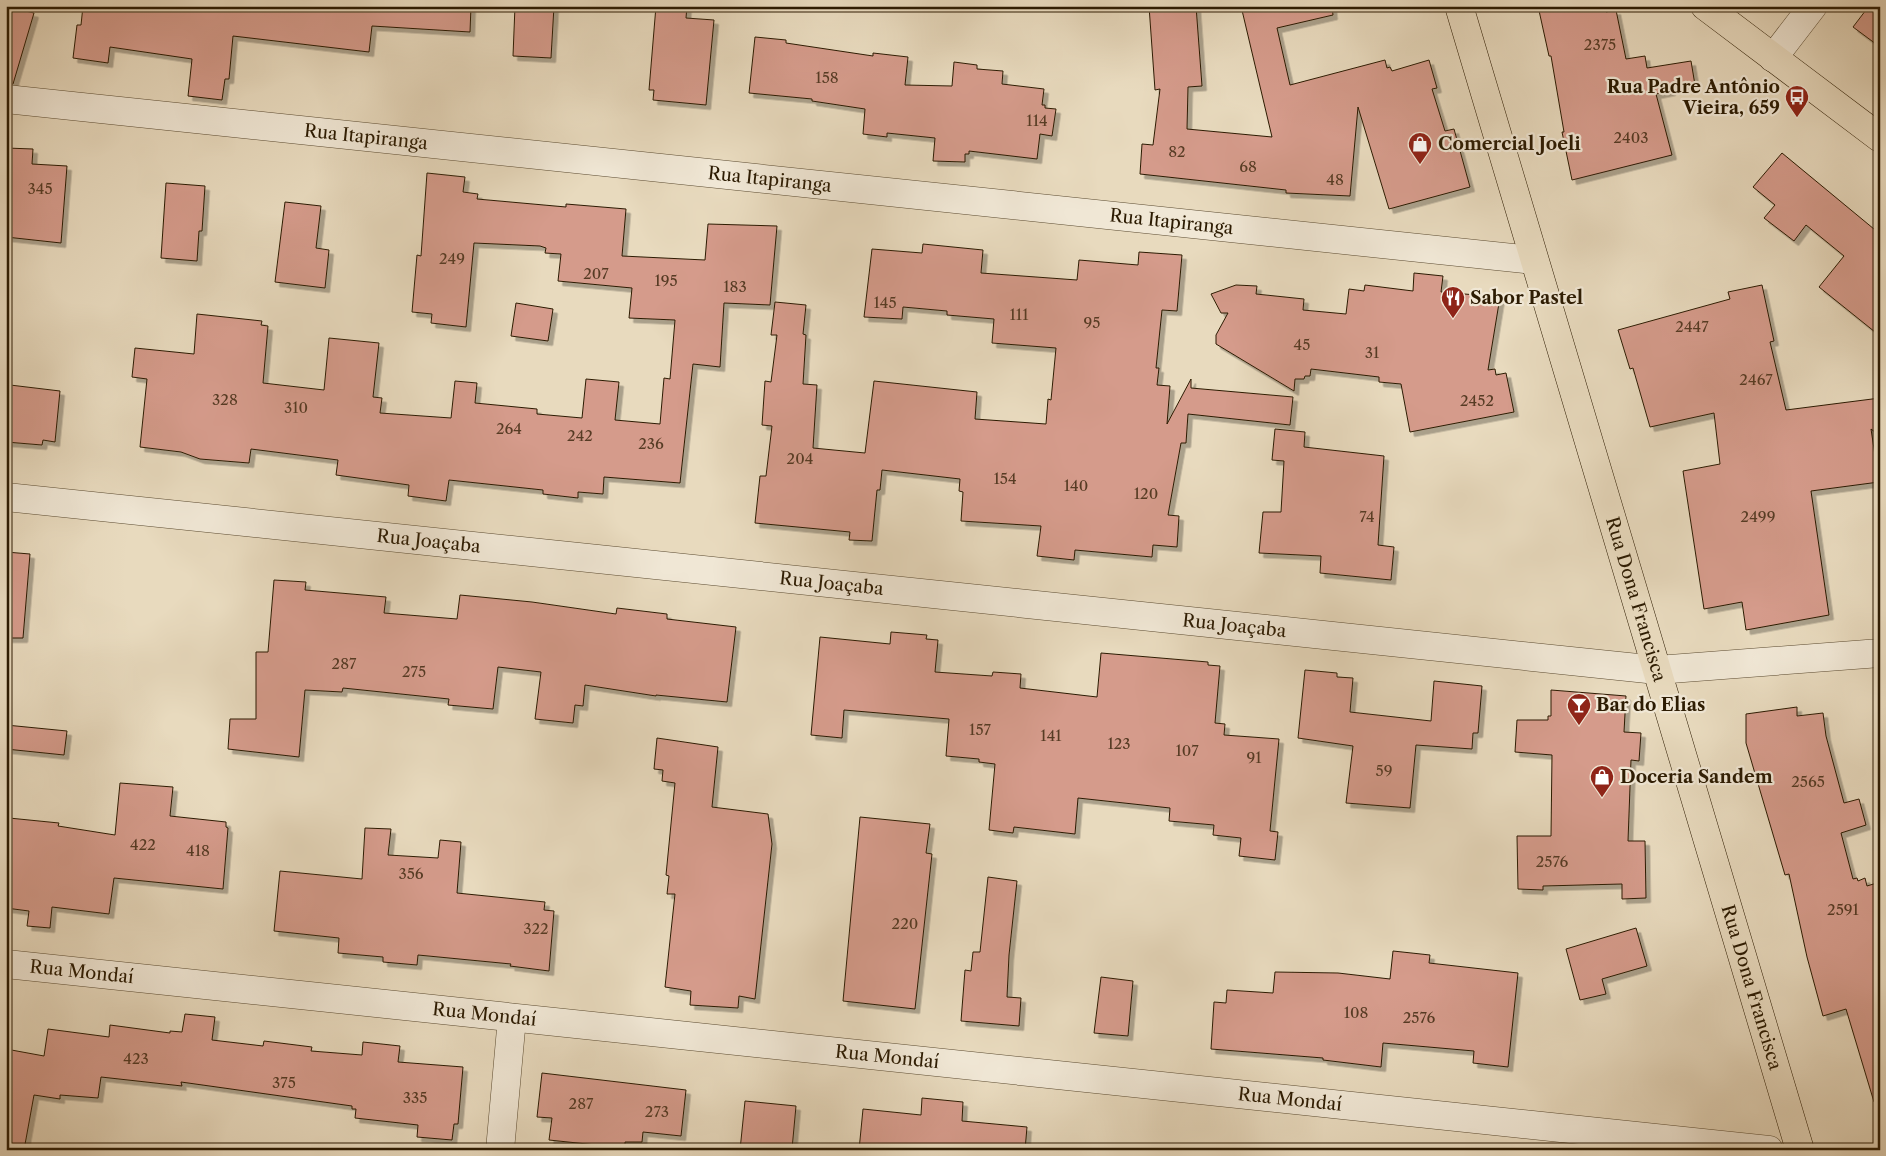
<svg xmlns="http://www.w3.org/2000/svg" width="1886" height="1156" font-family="'Libre Caslon Text',serif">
<defs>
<filter id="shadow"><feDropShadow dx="4.5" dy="4.5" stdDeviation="0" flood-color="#0004"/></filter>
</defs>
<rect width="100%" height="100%" fill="#e8dabe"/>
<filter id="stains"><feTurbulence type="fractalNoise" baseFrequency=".004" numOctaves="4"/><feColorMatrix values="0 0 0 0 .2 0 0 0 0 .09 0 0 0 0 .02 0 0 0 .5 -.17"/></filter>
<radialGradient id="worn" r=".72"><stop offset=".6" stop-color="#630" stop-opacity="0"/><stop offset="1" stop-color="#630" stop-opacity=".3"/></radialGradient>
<g fill="#d59b8b" stroke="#2c1b02" filter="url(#shadow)">
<path d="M6,6L34,13L13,84H6Z"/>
<path d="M83,6H471L470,32L372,26L369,52L233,36L229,79H225L222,100L188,96L192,59L110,47L108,63L73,58L77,25H81Z"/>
<path d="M515,6H554L551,58L513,56Z"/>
<path d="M656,6H687L686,18L714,20L706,105L653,100L654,90H649Z"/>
<path d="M1149,6H1196L1202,86L1188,87L1187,129L1272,137L1241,6H1332L1333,15L1277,28L1290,85L1385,60L1387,68L1390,67L1392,71L1429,60L1437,88L1432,89L1445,131L1454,129L1470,187L1389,209L1358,107L1350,196L1286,193V190L1140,174L1142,144L1153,145L1160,89L1155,90Z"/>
<path d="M1538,6H1604L1606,12L1616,10L1626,59L1645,56L1647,68L1691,61L1695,85L1670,89L1671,91L1656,94L1672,155L1572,180L1562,132H1564L1551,56H1549Z"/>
<path d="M1869,6H1880V47L1853,27Z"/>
<path d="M755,37L786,40V43L873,56V53L908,57L905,85L952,86L954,62L977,65V69L1003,71L1002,84L1044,89L1042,105H1045V108L1056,109L1052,136L1040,134L1037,159L969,151V154H965V162L933,161L935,138L887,133V137L863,134L865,109L812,101V99L749,93Z"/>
<path d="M6,148L33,149L32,164L67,166L61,243L6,237Z"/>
<path d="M1782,153L1880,234V336L1819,287L1844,256L1806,225L1794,241L1764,218L1775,205L1753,187Z"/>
<path d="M427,173L465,177L463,192L478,194L477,199L566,207V204L626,209L622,256L705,260L708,224L777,226L770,305L724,303L720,367L693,364L680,483L604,477L603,494L578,492V498L543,494V490L449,480L446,501L408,496L409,485L336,475L338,460L251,449L249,463L200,459L181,452L140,447L147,379L132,377L135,348L194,354L197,314L262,321L261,325L268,326L263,383L324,390L329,338L379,343L373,397L382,398L380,413L451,418L455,381L477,383L475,403L537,409V414L582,418L586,379L619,382L615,420L660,424L664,378L670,379L675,320L629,318L632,288L558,281L561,254L545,253L546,248L540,246L474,243L466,327L431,323L432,314L412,312L417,255L421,256Z"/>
<path d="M166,183L205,186L202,231H199L197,261L161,258Z"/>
<path d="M285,202L321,206L316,248L329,250L325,288L275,282Z"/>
<path d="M923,244L983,250L981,273L1077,280L1079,260L1138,265L1139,252L1182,255L1177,311L1162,310L1156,368H1159L1157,385L1170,386L1167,424L1191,379V388L1293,397L1290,425L1188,414L1186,443H1181L1168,515L1179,516L1177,547L1153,545L1152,557L1075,550L1074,560L1037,556L1041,526L961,521L963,492L959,491L960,479L882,470L880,490H877L872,541L849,540L850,532L755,523L760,476H766L772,426L762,425L765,381L771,382L777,335H771L775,302L806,305L803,334L806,335L803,384L817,385L813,448L865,453L874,381L977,392L975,419L1046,424L1048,399L1051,400L1056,348L992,343L994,319L947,315V311L903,307L902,319L864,317L872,249L922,253Z"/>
<path d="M1414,273L1443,276L1441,292L1500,297L1488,370L1495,369L1496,375L1506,373L1514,412L1410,432L1401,384L1379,382V377L1311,369L1310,376H1305L1304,379H1295L1294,391L1216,344V335L1228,313H1221L1211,294L1236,285L1257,286L1256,294L1304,299L1303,310L1346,314L1349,289L1364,291L1365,285L1413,291Z"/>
<path d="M1762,285L1774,341L1770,342L1786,410L1880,398V436L1871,429L1879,482L1811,491L1829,615L1746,630L1742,602L1704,609L1683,471L1720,464L1714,413L1650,427L1633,368L1630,369L1618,330L1730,299L1728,292Z"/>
<path d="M516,303L553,309L548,341L511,336Z"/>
<path d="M10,385L60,391L55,442L43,440L42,445L6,442Z"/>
<path d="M1275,429L1305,432L1304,447L1384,456L1378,545L1394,547L1391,580L1320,573L1321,556L1259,553L1263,512H1281L1284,461L1272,460Z"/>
<path d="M6,552L30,554L23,638H6Z"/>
<path d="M274,580L306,582L305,590L386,597L384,613L457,619L460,595L532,602L616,614L617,608L667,614V619L736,627L727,702L656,695V696L585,685L583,706L575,705L573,723L535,719L541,672L498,667L493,709L448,705L449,699L343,688L342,692L305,690L299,757L228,749L230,719H256V652H268Z"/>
<path d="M891,632L927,635L926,639L938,640L935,672L992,676L993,672L1021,674L1020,688L1097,697L1101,653L1208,662V665L1220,666L1215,723L1225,724L1224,735L1279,739L1270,831L1278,832L1275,860L1239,856L1241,838L1213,835L1214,825L1169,821L1170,808L1078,798L1075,834L1014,827L1013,833L989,830L995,764L979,762V759L946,756L949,719L844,710L842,738L811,735L820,637L890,644Z"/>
<path d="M1305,670L1337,673V677L1353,678L1350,712L1431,721L1434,681L1482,686L1478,733H1473L1472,749L1416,745L1410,808L1346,803L1353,746L1298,738Z"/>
<path d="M1551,690L1626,696L1624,732L1641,733L1639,761L1631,760L1628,841H1645L1646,898L1622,899V884L1543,886V890L1518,889L1517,836H1551L1552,755L1515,752L1517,720H1548V716H1551Z"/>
<path d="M1797,707V716L1823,713L1826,736L1844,803L1859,799L1866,825L1841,833L1853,879L1857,878L1858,881L1865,878L1867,886L1880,882V1101L1874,1102L1846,1009L1823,1016L1807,957L1789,874L1785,875L1746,743V714Z"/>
<path d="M6,725L67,731L64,755L6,749Z"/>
<path d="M657,738L718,747L712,807L768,814L772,844L755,999L739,996L738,1008L690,1005L691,991L665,987L675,894H667L669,876L666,875L675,783L662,781L663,770L654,769Z"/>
<path d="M120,783L173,787L170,816L226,822V827L228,828L223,889L114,878L109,914L52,907L50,928L27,926L29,911L6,908V845L9,818L59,823L58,826L115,835Z"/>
<path d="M860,817L930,824L926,853L932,854L915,1009L843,1001Z"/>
<path d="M365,828L391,829L388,855L438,858L440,840L461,842L457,893L545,902L544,910L554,911L549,971L510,966L511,964L418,955L417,965L383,962V957L338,953L339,938L274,931L280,871L362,879Z"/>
<path d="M988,877L1017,881L1009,955L1007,997L1021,998L1019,1026L961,1021L965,970L971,971L973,952H980Z"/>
<path d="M1636,928L1647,966L1602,979L1606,994L1580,1000L1566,949Z"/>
<path d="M1393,951L1430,955L1429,963L1518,973L1508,1067L1473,1063L1474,1051L1383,1043L1381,1067L1323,1060V1058L1211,1049L1214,1002L1226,1003L1227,990L1273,993L1275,972L1338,973L1390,979Z"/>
<path d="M1101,977L1133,981L1128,1036L1094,1033Z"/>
<path d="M185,1014L215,1017L212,1040L263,1046L264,1041L312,1047L311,1051L362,1055L363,1042L400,1046L398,1062L463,1067L458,1124H454L452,1140L417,1137L418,1125L355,1118L356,1109H352V1106L181,1082L182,1086L101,1077L98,1098L60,1095V1099L34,1095L24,1150H6V1049L44,1056L48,1029L109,1037L110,1025L170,1033V1031L182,1032Z"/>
<path d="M542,1073L686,1090L681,1136L643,1132L642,1142H625V1148L549,1140L552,1118L537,1117Z"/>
<path d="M922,1098L963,1102L962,1121L1027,1127L1025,1150H859L863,1109L921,1115Z"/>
<path d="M745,1101L796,1106L792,1149L772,1147V1150H740Z"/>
</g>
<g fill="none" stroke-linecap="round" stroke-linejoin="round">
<g stroke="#5b4b31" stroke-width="29">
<g id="minor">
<path d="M1773,58L1813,6"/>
<path id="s1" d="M6,99L1533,260"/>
<path id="s2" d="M6,497L1657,670L1880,653"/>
<path id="s3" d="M6,964L1769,1150"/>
<path d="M500,1150L512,1018"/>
</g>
</g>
<g stroke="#2c1b02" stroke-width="29">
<g id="major">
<path id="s4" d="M1459,6L1800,1150"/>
<path d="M1705,6L1880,138"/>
</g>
</g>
<use href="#minor" stroke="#f0e7d5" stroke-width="28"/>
<use href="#major" stroke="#e8dabe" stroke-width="28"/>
</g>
<defs>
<g id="bus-pin" transform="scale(1.25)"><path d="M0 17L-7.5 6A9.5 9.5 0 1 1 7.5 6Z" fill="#8f2418" stroke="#f0e7d5"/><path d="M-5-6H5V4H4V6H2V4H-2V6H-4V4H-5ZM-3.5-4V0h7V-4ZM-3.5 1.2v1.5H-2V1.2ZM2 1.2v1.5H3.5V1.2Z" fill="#fff"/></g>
<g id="shop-pin" transform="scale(1.25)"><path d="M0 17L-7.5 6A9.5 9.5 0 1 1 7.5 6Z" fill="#8f2418" stroke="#f0e7d5"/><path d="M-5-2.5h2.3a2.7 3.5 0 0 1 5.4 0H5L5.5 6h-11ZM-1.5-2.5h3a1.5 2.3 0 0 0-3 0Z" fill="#fff"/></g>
<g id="restaurant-pin" transform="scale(1.25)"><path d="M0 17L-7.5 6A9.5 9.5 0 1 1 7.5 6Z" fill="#8f2418" stroke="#f0e7d5"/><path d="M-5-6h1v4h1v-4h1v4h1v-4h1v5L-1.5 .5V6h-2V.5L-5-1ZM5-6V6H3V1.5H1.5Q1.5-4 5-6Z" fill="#fff"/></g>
<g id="bar-pin" transform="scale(1.25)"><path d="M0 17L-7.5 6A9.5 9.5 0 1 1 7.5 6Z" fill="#8f2418" stroke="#f0e7d5"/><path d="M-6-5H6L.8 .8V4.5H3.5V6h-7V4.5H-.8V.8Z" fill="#fff"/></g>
</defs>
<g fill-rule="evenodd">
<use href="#bus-pin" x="1797" y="97"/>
<use href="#shop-pin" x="1420" y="144"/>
<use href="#restaurant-pin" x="1453" y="298"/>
<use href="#bar-pin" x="1579" y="705"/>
<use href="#shop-pin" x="1602" y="777"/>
</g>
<g text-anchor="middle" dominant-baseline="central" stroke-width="4.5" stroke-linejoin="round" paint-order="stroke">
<g font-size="15" fill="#563b24">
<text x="1600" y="44">2375</text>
<text x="827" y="77">158</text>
<text x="1037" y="120">114</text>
<text x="1631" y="137">2403</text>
<text x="1177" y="151">82</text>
<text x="1248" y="166">68</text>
<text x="1335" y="179">48</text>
<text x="40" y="188">345</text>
<text x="452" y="258">249</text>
<text x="596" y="273">207</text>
<text x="666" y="280">195</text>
<text x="735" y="286">183</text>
<text x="885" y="302">145</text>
<text x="1019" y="314">111</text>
<text x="1092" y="322">95</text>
<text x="1692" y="326">2447</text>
<text x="1302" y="344">45</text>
<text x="1372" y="352">31</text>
<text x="1756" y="379">2467</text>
<text x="225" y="399">328</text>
<text x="1477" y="400">2452</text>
<text x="296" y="407">310</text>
<text x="509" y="428">264</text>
<text x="580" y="435">242</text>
<text x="651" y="443">236</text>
<text x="800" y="458">204</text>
<text x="1005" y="478">154</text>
<text x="1076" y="485">140</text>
<text x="1146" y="493">120</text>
<text x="1367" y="516">74</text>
<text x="1758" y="516">2499</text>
<text x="344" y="663">287</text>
<text x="414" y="671">275</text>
<text x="980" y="729">157</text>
<text x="1051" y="735">141</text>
<text x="1119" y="743">123</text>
<text x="1187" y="750">107</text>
<text x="1254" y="757">91</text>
<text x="1384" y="770">59</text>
<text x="1808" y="781">2565</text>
<text x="143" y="844">422</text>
<text x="198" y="850">418</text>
<text x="1552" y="861">2576</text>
<text x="411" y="873">356</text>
<text x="1843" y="909">2591</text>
<text x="905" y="923">220</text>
<text x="536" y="928">322</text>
<text x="1356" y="1012">108</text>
<text x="1419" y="1017">2576</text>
<text x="136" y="1058">423</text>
<text x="284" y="1082">375</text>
<text x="415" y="1097">335</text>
<text x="581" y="1103">287</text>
<text x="657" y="1111">273</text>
</g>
<g font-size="18" font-weight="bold" fill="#2c1b02" stroke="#f0e7d5" text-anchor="start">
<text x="1780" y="87" text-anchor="end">Rua Padre Antônio<tspan x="1780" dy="21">Vieira, 659</tspan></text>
<text x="1438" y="144">Comercial Joeli</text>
<text x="1470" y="298">Sabor Pastel</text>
<text x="1596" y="705">Bar do Elias</text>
<text x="1620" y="777">Doceria Sandem</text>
</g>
<g font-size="18" fill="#2c1b02" stroke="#f0e7d5">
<text stroke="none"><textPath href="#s1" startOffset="362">Rua Itapiranga</textPath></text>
<text stroke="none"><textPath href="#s1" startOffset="768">Rua Itapiranga</textPath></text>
<text stroke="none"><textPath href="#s1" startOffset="1172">Rua Itapiranga</textPath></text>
<text stroke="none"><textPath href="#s2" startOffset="425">Rua Joaçaba</textPath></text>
<text stroke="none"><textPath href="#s2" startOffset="830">Rua Joaçaba</textPath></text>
<text stroke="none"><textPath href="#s4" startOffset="619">Rua Dona Francisca</textPath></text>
<text stroke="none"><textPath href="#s2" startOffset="1235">Rua Joaçaba</textPath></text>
<text stroke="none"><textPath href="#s3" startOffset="76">Rua Mondaí</textPath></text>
<text stroke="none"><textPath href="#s4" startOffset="1024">Rua Dona Francisca</textPath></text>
<text stroke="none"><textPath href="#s3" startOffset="481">Rua Mondaí</textPath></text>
<text stroke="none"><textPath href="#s3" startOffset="886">Rua Mondaí</textPath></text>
<text stroke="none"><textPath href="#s3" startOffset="1291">Rua Mondaí</textPath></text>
</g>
</g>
<rect width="1886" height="1156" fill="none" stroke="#e8dabe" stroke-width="25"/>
<rect x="8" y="8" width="1871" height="1141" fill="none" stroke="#2c1b02" stroke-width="2.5"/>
<rect x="12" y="12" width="1861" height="1131" fill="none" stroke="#2c1b02"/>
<rect width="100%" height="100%" filter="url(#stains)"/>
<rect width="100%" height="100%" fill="url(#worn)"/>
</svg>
